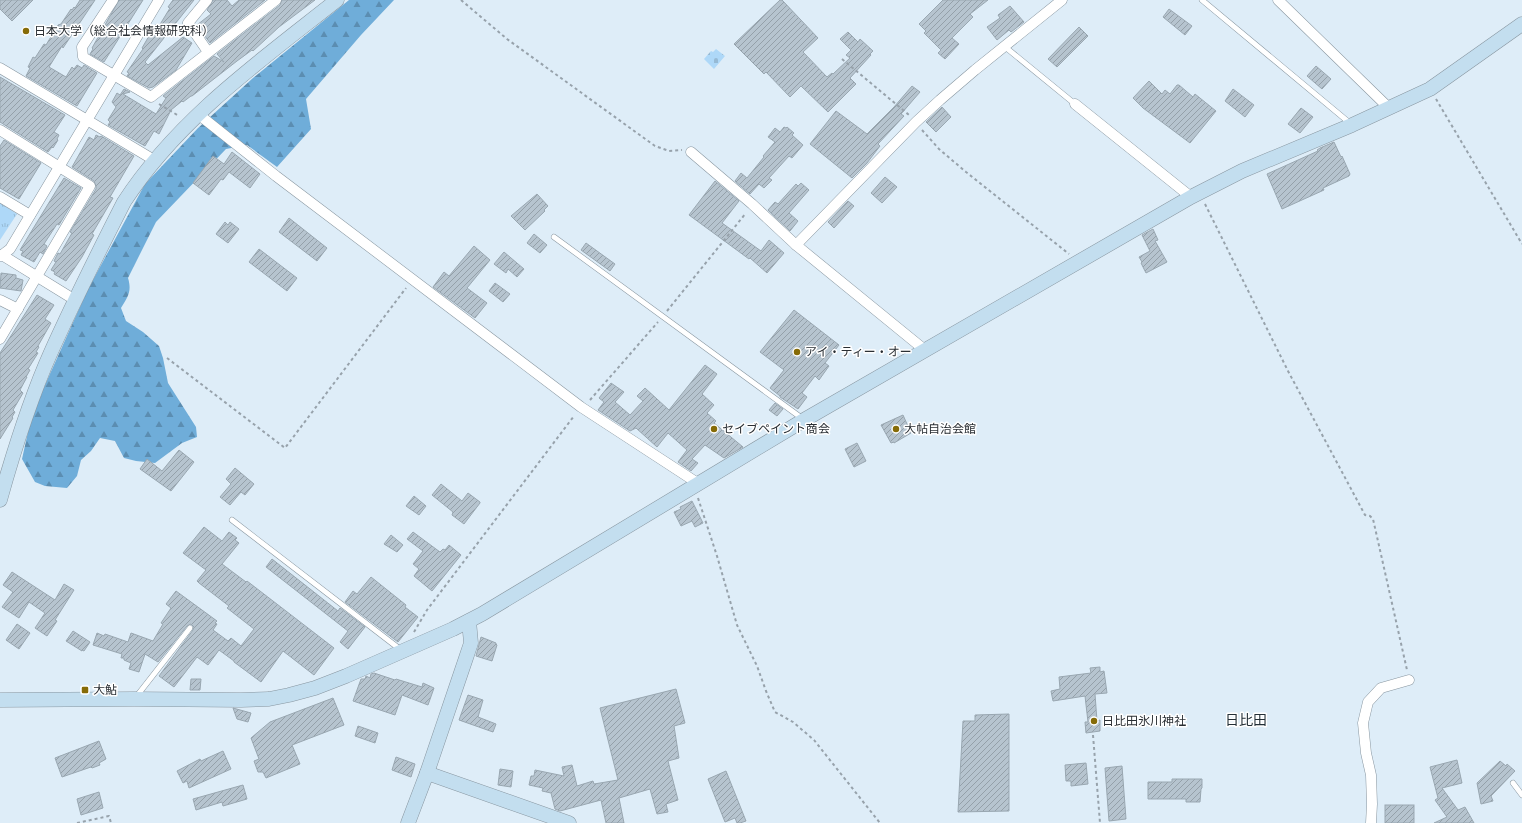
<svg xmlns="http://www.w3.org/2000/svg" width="1522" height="823" font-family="Karla,'Noto Sans JP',sans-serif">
<defs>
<pattern id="forest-firs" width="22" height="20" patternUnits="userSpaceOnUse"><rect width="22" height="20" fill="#6fadd9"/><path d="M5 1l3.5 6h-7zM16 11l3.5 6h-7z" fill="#5b8db1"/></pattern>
<pattern id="cemetery-stones" width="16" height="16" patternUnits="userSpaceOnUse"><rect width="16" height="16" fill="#aed8f8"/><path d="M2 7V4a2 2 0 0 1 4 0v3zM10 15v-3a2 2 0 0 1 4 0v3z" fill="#96bad5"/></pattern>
<pattern id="park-tufts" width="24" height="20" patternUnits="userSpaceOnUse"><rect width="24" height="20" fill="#aed8f8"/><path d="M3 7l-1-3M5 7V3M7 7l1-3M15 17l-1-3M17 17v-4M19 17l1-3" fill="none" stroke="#96bad5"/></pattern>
<pattern id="building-hatch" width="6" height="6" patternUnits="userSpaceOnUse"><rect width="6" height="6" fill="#b6c4cf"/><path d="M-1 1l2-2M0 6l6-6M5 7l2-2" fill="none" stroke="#94a0a9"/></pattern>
</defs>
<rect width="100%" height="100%" fill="#deedf8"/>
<path fill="url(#forest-firs)" d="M349,0H394L361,35L306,99L311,129L277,167L247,145L226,149L156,222L128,278C132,291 128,297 121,308L126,321L143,332L159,346L163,358L168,383L196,427L197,437L182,443L155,463L136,461L124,458L115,441L100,438L91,451L81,460L77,476L67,488L45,486L35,482L22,459L32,414L88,289L145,184L198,128L253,78Z"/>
<path fill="url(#cemetery-stones)" d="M716,49L725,56L714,69L704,59L711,51L713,52Z"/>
<path fill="url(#park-tufts)" d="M0,203L17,214L0,240Z"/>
<g fill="url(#building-hatch)" stroke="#99a7b1">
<path d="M0,0H33L12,21L0,9Z"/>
<path d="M80,0H95L63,48L62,46L49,67L66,77L72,67L74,69L77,65L82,68L84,65L97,73L77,106L26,76L30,68L28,67L33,57L35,58L44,44L46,45L58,25L61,24L71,9L72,10L74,7L75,8Z"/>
<path d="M119,0H143L104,62L90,54L93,49L92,48Z"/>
<path d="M173,0H194L145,62L148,65L183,37L192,43L176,70L153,87L149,88L127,76L129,73L127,72L143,49L142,48L156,24L159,26L170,8L168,7Z"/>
<path d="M213,0H227L232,6L239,0H265L210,43L197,25L211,14L207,10Z"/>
<path d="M282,0H315L279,27L253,51L252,50L237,61L192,96H191L183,102L182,101L171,110L159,134L154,131L145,146L108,125L110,122L108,120L116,107L112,102L117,93L120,95L124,89L130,92L123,94L156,114L166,98L163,96L214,56L224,62L217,54L280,5Z"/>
<path d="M780,0H782L818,38L803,52L827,77L832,73L833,74L850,58L846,55L851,50L840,39L848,32L858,42L860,39L873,51L870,54L871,55L850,78L856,84L828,112L801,86L790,97L766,72L764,74L734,44Z"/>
<path d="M943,0H988L970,14L973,17L952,38L959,44L945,59L938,53L941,50L924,33L926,31L919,24Z"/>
<path d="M1010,6L1024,22L1011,32L1009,30L997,40L987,27L1000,18L998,15Z"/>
<path d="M1169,9L1192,26L1185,35L1163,17Z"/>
<path d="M1079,27L1088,36L1057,67L1048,59Z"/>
<path d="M1316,66L1331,79L1322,89L1307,76Z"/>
<path d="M0,77L65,115L54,132L59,135L57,139L58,140L53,148L52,147L48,152L0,122Z"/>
<path d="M1149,81L1162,94L1165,90L1170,94L1177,85H1179L1193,97L1195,94L1216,111L1190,143L1143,108L1133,98Z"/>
<path d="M912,86L920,92L901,114L904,116L878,144L880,146L867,163L852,178L810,144L836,111L867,134L894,107Z"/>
<path d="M1233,89L1254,105L1245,117L1225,101Z"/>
<path d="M942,107L951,117L936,132L926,122Z"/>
<path d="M1301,108L1313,117L1300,133L1288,124Z"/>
<path d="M784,127L786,128L787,127L794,133L792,135L803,145L792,158L789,156L769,178L772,180L764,188L759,184L750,194L735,181L741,173L747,178L764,157L763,156L775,142L768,137L775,128L780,132Z"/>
<path d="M96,135L100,137L101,136L134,156L110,197L113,198L92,234L94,235L82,257L66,281L54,274L55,272L51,270L56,262L54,261L58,253L60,254L72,233L70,232L96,189V186L94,181L72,167L89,137L94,140Z"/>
<path d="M4,140L41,163L19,199L0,188V146Z"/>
<path d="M1334,142L1341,157L1342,156L1350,174L1349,176L1323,188L1324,190L1282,209L1267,174L1318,151L1317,150L1320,148Z"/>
<path d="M232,152L260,174L250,188L229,172L223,180L221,179L209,195L193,183L213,156L224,164Z"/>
<path d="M885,177L897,187L882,203L871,193Z"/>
<path d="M64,178L81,188L59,225L57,224L44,244L47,246L43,254L40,252L34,262L21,255L23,251L20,250Z"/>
<path d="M715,181L739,201L722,223L761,251L769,240L784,253L767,273L750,258L749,259L689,215Z"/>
<path d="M801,183L809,190L789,213L798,221L790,231L768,210L775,202L778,204L796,184L798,186Z"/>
<path d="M537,194L548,206L544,210L545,211L525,230L511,216Z"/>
<path d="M848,201L854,206L834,228L828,222Z"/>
<path d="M289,218L327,248L317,261L279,232Z"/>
<path d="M225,222L228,225L230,222L239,229L228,243L216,234Z"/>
<path d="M1153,229L1158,240L1155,241L1167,262L1146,273L1141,263L1142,262L1139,257L1150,251L1142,235Z"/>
<path d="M534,234L547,245L540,253L527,243Z"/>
<path d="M586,243L615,264L610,271L581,250Z"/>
<path d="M474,246L490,260L467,288L487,303L475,318L433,287L444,272L449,276Z"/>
<path d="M259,249L297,278L287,291L249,262Z"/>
<path d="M504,252L524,269L517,277L508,269L506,273L494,264Z"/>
<path d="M1,273L16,275V278L23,280L21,291L0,288Z"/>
<path d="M495,283L510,294L503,302L489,291Z"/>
<path d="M37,295L54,305L45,319L51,323L38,346L39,347L36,352L38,353L28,369L30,370L26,377H27L20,390L23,393L13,410L15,412L12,417L13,418L0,439V353Z"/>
<path d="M794,310L839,345L825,363L829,366L819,380L815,376L802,393L807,397L798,409L780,397V396L770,388L784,370L760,352Z"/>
<path d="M705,365L717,374L702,394L714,405L707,413L716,421L714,423L743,447L724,458L705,445L692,459L698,463L691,471L678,462L687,450L668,433L657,447L636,428L630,431L598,410L604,402L599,398L611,383L624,392L615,402L630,415L643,401L637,396L645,388L669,410Z"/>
<path d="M775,403L783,409L777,416L769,410Z"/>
<path d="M903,415L911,433L894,443V442L891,443L881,425Z"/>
<path d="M857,443L866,461L854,467L845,449Z"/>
<path d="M179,450L194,462L171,491L140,469L147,459L162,471Z"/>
<path d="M235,468L254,484L245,495L241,492L230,505L220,497L231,484L226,479Z"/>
<path d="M441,484L462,501L468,493L480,502V503L464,524L452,515L453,512L432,495Z"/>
<path d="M414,496L426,506L419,515L406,506Z"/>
<path d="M692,501L703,523L695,527L692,521L681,526L674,512L681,509L680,507Z"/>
<path d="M204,527L222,541L229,532L237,538L235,540L239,543L222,564L246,582L247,581L334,648L314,675L283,651L261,682L234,662V661L219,650L208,665L197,657L174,687L159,676L193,630L194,627L191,624L187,626L158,662L145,654L139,672L129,669L131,663L124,660V658H121L122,654L93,645L97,633L104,636L105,634L128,642L131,633L153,641L163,624L161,623L171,608L166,604L176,591L217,621L215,623L217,624L213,630L228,641L231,638L241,646L254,629L227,608L229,606L199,583L197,581L206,570L183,553Z"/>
<path d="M413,532L440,552L443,549L445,550L449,545L461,555L432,591L414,576L419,569L413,564L423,551L407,539Z"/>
<path d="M391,535L403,545L397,552L384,544Z"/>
<path d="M272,559L338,611L340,608L365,627L348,649L340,642L348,631L266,567Z"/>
<path d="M12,572L55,600L64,584L74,590L55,620L57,621L47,636L35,628L45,613L29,602L19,618L2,607L13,592L3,585Z"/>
<path d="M371,577L406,605L405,607L418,617L398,642L345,602L353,591L357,594Z"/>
<path d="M17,624L30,633L19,649L6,640Z"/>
<path d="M73,631L90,642L84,651L82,650V651L66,641Z"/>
<path d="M481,637L496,643V644L497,645L492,661L476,656Z"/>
<path d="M1100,667V672L1104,671L1107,693L1095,694L1097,721L1100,720V731L1086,733L1085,722H1088L1085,696L1053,701L1051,691L1060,689L1059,677L1091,673L1090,668Z"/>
<path d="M374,673L395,680L396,679L422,687L423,683L434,688L428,705L402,695L395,715L353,701L361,679H365L366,676L370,678L371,674Z"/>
<path d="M191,679H201L200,690H190Z"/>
<path d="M676,689L685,723L674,726L679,758L668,761L678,800L666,804L668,812L657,814L650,789L619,798L624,823H606L601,800L560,811L555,809L551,793L542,791L543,788L529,785L531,776H534L535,770L564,776L562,767L572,765L577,786L593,781L594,784L618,780L600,708Z"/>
<path d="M468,695L483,700L478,717L496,724L493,732L459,720Z"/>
<path d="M333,698L344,725L292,745L300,764L266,778L263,772H258L254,761L259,759L251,738L270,722Z"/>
<path d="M233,708L251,713L248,722L237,719Z"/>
<path d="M1009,714V811L958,812L963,721H975V715Z"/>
<path d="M358,726L378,733L375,743L355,736Z"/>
<path d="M99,741L106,759L99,763L100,765L92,768L91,767L62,777L55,758Z"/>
<path d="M223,751L231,769L189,788L187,781L183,783L177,771L200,759L201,761Z"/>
<path d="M396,757L415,764L411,777L392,770Z"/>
<path d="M1457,760L1462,783L1442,788L1458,810L1465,807L1474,823H1434L1447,817L1435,800L1438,798L1430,767Z"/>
<path d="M1500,761L1506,766L1507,764L1515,771L1491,796L1493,801L1481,804L1477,783Z"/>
<path d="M1086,763L1088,784L1071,786V781H1066L1065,765Z"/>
<path d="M1122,766L1126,819L1109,821L1105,768Z"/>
<path d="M500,769L513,771L511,787L498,785Z"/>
<path d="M726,771L746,821L740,823H737L735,818L725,822L708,779Z"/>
<path d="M1172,779H1202V788L1201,789L1200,802H1186V799H1148V782H1172Z"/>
<path d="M243,785L247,799L223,806L222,802L196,810L193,799Z"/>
<path d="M99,792L103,808L81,815L77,799Z"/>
<rect x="1385" y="805" width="29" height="18"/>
</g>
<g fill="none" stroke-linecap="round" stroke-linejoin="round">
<g stroke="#8896a0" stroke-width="6">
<g id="lane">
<path d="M1202,0L1351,124"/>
<path d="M1004,46L1075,104"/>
<path d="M554,237L803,419"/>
<path d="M232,520L401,650"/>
<path d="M136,697L190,628"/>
<path d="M1513,783L1522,795"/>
</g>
</g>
<g stroke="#8896a0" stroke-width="11">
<g id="street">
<path d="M113,0L82,47L83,57L151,97L276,0"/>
<path d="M207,0L188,23L208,52"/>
<path d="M1278,0L1389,108"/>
<path d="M0,68L154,160"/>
<path d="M1075,104L1191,197"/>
<path d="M198,114L276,176L581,407L699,484"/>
<path d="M0,130L90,186L0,339"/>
<path d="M691,152L752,204L796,245L926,351"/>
<path d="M0,197L30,215"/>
<path d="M796,245L916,122L940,100L975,70L1062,0"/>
<path d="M2,255L10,249L159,0"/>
<path d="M0,256L2,255L75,300"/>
<path d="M0,300L18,309"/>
<path d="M1371,823L1372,804L1371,775L1366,753L1363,723L1368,702L1381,688L1409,680"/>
</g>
</g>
<g stroke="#8896a0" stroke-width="15">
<g id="secondary">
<path d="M0,500C14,450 30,399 51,352C74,301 99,251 124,202C178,119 260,61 337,0"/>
<path d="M0,700L134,699L241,700L269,699L289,695L315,688L346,676L453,629L482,614L804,420L1191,197L1242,171L1352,125L1430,89L1522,24"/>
<path d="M427,773L569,823"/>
<path d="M408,823L427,773L466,658L471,643L469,621"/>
</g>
</g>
<g stroke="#97a2ab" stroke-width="2" stroke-dasharray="3 3" stroke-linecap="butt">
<path d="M461,0L507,39L655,146L669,151L682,150"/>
<path d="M842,59L909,115"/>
<path d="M1436,99L1522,244"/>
<path d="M159,104L179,116"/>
<path d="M922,130L939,149L966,172L1069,254"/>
<path d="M1205,204L1288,371L1365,515L1370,516L1373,519L1407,670"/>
<path d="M667,311L746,213"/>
<path d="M167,358L285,448L406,288"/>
<path d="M590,400L658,322"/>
<path d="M698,498L717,556L737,625L757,666L766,691L775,712L793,722L814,740L880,823"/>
<path d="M414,632L427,610L574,416"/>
<path d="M1093,735L1100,823"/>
<path d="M77,823L109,816L111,823"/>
</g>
<use href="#lane" stroke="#fff" stroke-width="5"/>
<use href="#street" stroke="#fff" stroke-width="10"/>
<use href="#secondary" stroke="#c3deef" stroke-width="14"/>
</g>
<g fill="#866b07" stroke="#fff" stroke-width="1.5">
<circle cx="26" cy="31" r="4"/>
<circle cx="797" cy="352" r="4"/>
<circle cx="714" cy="429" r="4"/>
<circle cx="896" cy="429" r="4"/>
<rect x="81" y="686" width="8" height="8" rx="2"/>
<circle cx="1094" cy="721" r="4"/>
</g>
<g text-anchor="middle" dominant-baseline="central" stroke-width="3" stroke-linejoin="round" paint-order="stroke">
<g font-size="12" fill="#2a2f34" stroke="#fff" text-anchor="start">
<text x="34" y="31">日本大学（総合社会情報研究科）</text>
<text x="805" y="352">アイ・ティー・オー</text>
<text x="722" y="429">セイブペイント商会</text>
<text x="904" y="429">大帖自治会館</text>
<text x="93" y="690">大鮎</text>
<text x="1102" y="721">日比田氷川神社</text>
</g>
<g font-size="14" fill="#232f37" stroke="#fff">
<text x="1246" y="720">日比田</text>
</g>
</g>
</svg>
